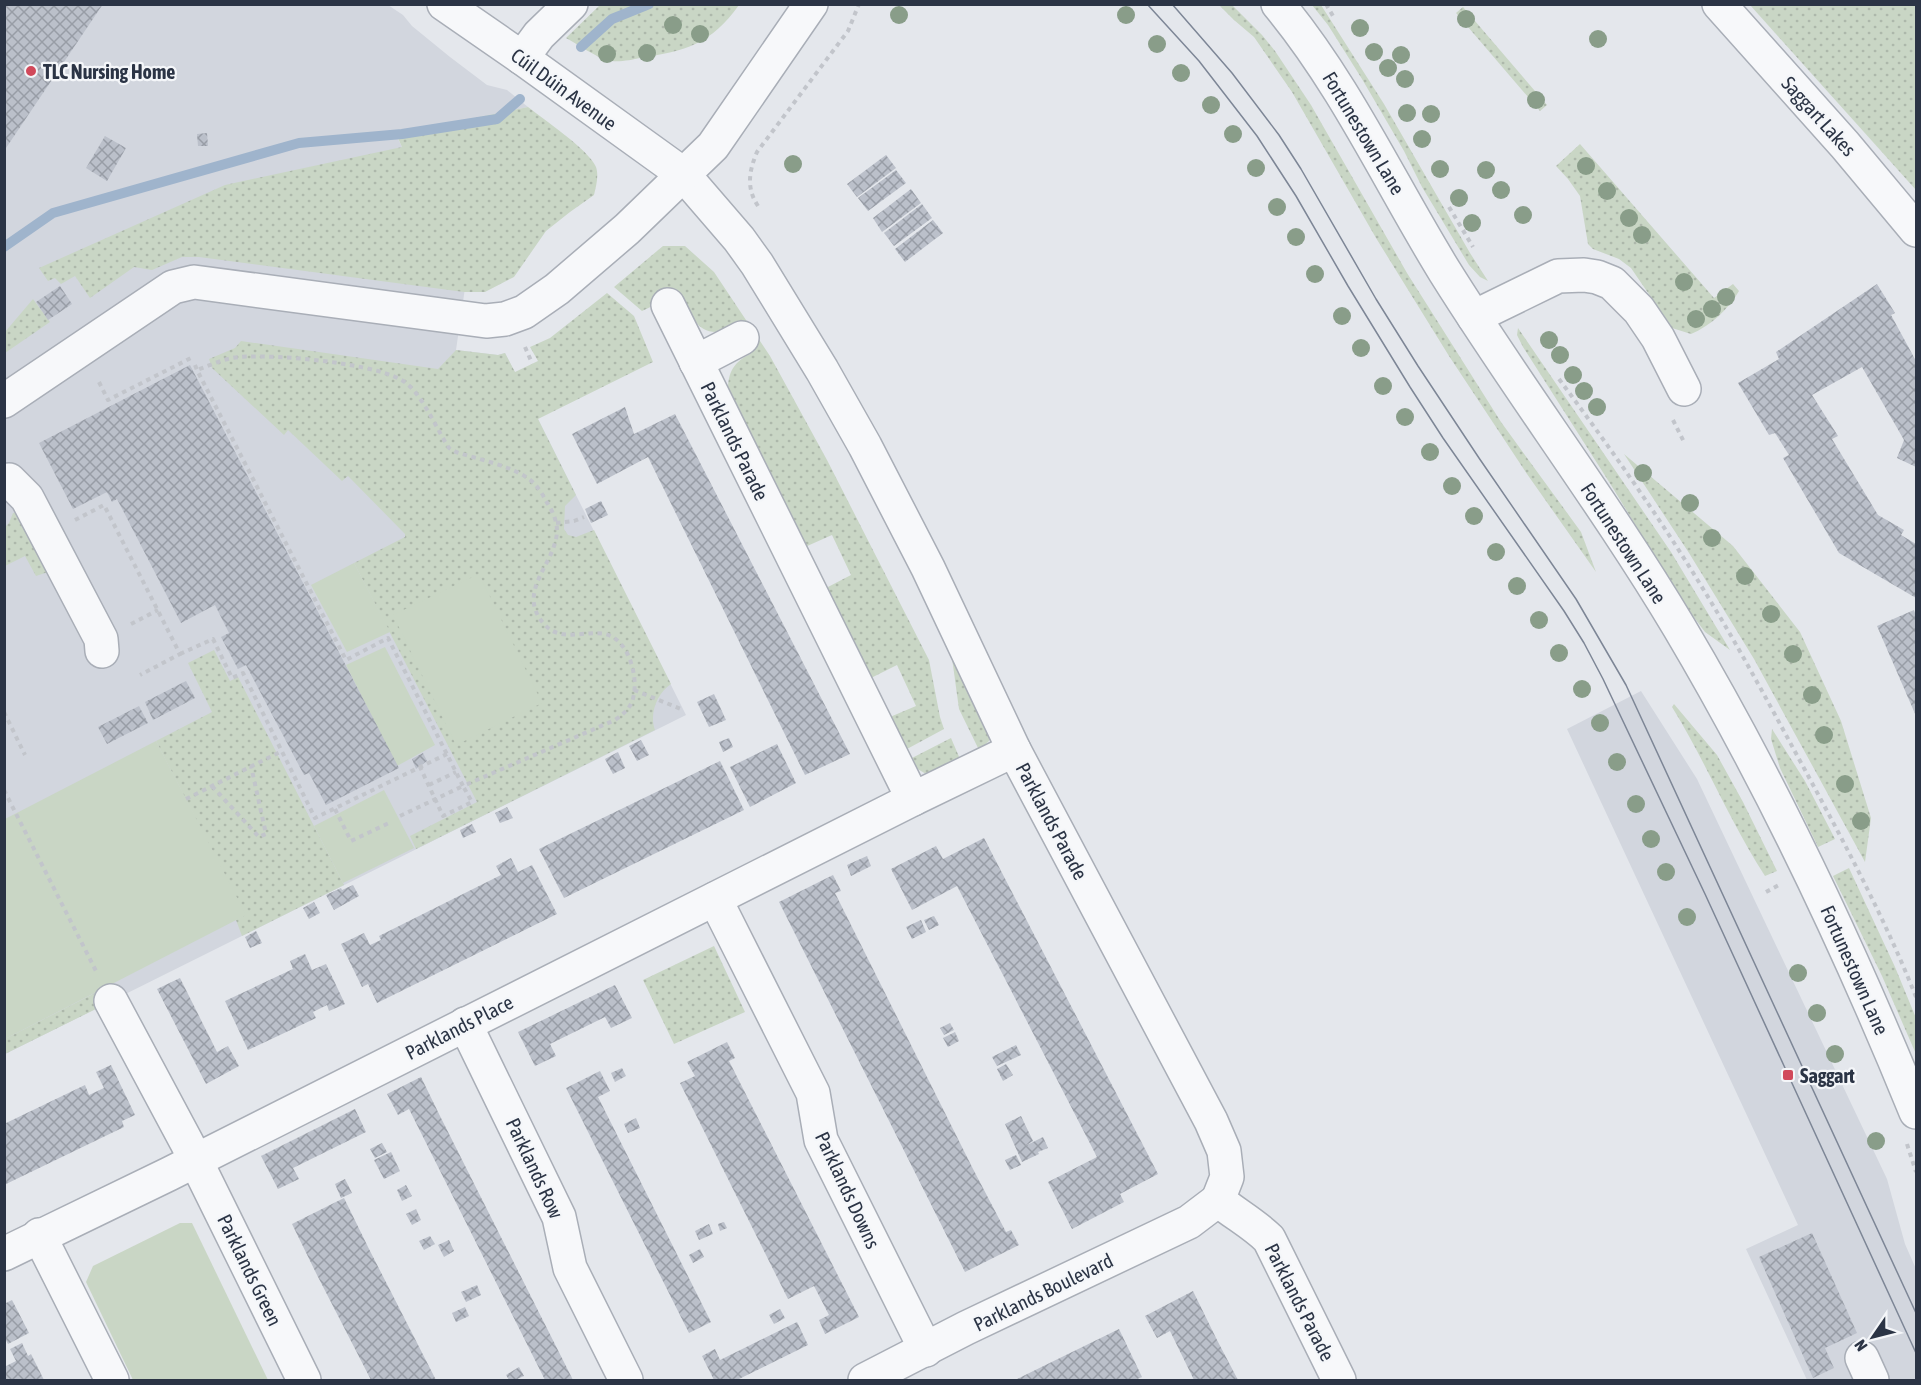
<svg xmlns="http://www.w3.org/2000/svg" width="1921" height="1385" font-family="'Asap Condensed',sans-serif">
<defs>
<pattern id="grass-dots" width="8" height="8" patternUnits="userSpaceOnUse" patternTransform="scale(1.5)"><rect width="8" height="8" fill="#c9d6c5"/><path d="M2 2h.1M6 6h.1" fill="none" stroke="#adb8ab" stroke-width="1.8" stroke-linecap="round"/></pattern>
<pattern id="building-cross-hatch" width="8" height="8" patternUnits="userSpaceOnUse" patternTransform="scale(1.5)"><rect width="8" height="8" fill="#bbc0ca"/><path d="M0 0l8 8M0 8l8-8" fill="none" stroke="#989da6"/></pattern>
</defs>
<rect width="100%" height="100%" fill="#e4e7ec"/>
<g fill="#d2d6de">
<path d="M5,5H388L403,15L412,26L450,57L487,85L507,90L528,107L396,135L467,274L456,350L498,355L505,353L686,715L5,1054Z"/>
<path d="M1641,691L1697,779L1887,1179L1905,1244L1916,1269V1380H1807L1746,1249L1798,1225L1567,729Z"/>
</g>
<g fill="url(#grass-dots)">
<path d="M601,4H739V5C711,44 686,51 640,58C631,60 616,63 607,60C596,57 577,44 566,38Z"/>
<path d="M1219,5H1232L1262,35L1275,51L1311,105L1407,273L1460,357L1501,422L1581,532L1596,572L1527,474L1449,356L1376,238L1292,92L1254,37L1234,20Z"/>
<path d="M1312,5H1321L1384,104L1470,253L1488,281L1480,277L1469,265L1422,187L1404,151L1362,79L1328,25Z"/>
<path d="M1750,5H1916V190Z"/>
<path d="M1463,7L1547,105L1540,111L1456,13Z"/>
<path d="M528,107C544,120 588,149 596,167C599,176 596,186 594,195L570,212L546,231L514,277L485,292H464L199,257H182L152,270L134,267L90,298L75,276L61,284L55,278L48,281L39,268L225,185L402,147L396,134Z"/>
<path d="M1580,144L1714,298L1733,284L1739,291C1728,310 1710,326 1691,334L1672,328L1631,268L1619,259L1593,249L1588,244L1580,196L1568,179L1556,166Z"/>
<path d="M663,246H685L714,272L770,356L827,460L929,660L940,717L944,729L907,749L890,717L916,706L897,665L871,678L826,588L851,575L832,535L805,547L728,390C728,372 734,362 750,354L736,328C699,340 695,323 680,293L642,311L614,287Z"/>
<path d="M607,293L634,316L653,362L538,419L576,495L565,506L564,529L568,535L576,537L594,530L671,684C657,693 649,714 655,730L416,849L410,836L477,802L354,563L405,537V534L348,476L342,481L288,430L284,435L212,368L209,359L235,348L241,341L438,369L456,350L498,355L505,353L515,372L538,361L530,347L550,338Z"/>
<path d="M33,299L50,322L5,353V332Z"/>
<path d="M1518,328L1671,552L1730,650L1705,632L1683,603L1611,485L1523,347L1517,335Z"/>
<path d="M1624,454L1733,546L1800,632L1841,721L1871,818L1865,862L1754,659L1689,553Z"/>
<path d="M20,512L51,571L36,576L25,556L5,566V527L9,523L13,513Z"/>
<path d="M214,650L230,681L238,677L344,885L242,936L236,920L245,915L156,741L212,712L188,663Z"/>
<path d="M952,658L990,736L989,741L979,750L959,709Z"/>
<path d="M1674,704L1717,755L1743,802L1777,871L1765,876C1730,822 1706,762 1672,707Z"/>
<path d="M1772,729L1805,781L1835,839L1818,847L1780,768L1771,739Z"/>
<path d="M951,738L960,759L926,774L916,768L912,758Z"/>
<path d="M1849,868L1895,967L1916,1018V1054L1882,976L1833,876Z"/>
<path d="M714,946L745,1012L674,1044L643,980Z"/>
<path d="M97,992L104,1005L5,1054V1039Z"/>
</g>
<g fill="#c9d6c5">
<path d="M354,563L390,632L347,652L311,585Z"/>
<path d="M479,574L542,703L456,745L393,615Z"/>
<path d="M385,647L435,745L397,766L346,665Z"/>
<path d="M156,741L246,915L5,1039V819Z"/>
<path d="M384,790L414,848L343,883L314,826Z"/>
<path d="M180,1223H192L268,1380H133L86,1282L93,1266Z"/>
</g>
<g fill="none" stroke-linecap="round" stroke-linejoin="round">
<g stroke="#9fb4cc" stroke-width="10">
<path d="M581,47L612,19L649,4"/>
<path d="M4,247L53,213L299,143L402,134L497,119L520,99"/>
</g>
</g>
<g fill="url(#building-cross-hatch)">
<path d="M4,4H103L4,151Z"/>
<path d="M207,133L208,146H198L197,134Z"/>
<path d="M105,136L126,148L107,181L86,168Z"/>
<path d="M886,155L896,168L857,197L847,184Z"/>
<path d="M896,170L906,183L868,211L858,198Z"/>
<path d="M911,189L921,203L882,232L873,218Z"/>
<path d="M922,204L932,218L894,246L884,233Z"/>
<path d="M933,220L943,233L905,262L895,249Z"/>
<path d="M1877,284L1895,313L1891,315L1916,361V467L1897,458L1904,440L1862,367L1812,395L1838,436L1832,439L1878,515L1904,530L1901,535L1916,544V598L1839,553L1783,458L1789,455L1775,433L1769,435L1738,383L1779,359L1776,352Z"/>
<path d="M60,286L72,304L48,320L36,302Z"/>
<path d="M190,365L399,768L326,805L309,773L304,775L246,665L238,669L221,637L229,633L215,605L181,623L117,499L112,502L107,492L73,509L39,443Z"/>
<path d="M625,407L634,434L675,414L850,754L805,775L648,457L597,484L572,434Z"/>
<path d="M601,501L608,515L591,523L585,509Z"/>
<path d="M1914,610L1916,616V716L1877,626Z"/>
<path d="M186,681L195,698L153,720L145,702Z"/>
<path d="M714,694L726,720L709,727L697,702Z"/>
<path d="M139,706L148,723L107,744L98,727Z"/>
<path d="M729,738L733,747L723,752L719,742Z"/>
<path d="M641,740L649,755L637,761L629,746Z"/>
<path d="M777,744L796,783L750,807L730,767Z"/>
<path d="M618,752L625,768L613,774L605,759Z"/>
<path d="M423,753L427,761L416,769L412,759Z"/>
<path d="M720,761L744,810L564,898L539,849Z"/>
<path d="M507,807L513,818L500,823L495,813Z"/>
<path d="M472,824L476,832L463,838L460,830Z"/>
<path d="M984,838L1158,1174L1120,1194L1124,1202L1072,1229L1048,1182L1097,1157L957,886L912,910L891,869L936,846L943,859Z"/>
<path d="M867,856L871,866L851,876L847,865Z"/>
<path d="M511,858L518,872L532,865L557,914L377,1003L368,984L362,987L341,944L364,933L370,945L381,940L379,936L501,875L496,866Z"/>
<path d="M833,875L841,891L835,893L972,1167L1006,1232L1011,1230L1019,1245L965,1272L779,902Z"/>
<path d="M353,885L359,896L334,910L326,895L341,888L342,890Z"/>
<path d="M314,902L320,913L309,919L303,908Z"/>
<path d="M934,916L939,925L929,930L924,920Z"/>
<path d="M921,920L926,932L912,939L906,927Z"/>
<path d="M256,931L262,943L250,948L245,937Z"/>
<path d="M305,954L312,970L326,964L345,1004L329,1011L327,1005L313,1012L316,1018L248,1050L225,1001L293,969L290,961Z"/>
<path d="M180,978L217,1052L228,1046L239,1066L206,1084L157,989Z"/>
<path d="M615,985L632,1018L611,1028L605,1017L550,1044L556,1056L535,1066L518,1032Z"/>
<path d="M950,1023L954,1030L944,1035L940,1028Z"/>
<path d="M955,1032L959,1041L948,1047L943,1038Z"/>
<path d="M727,1042L735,1058L729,1061L859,1317L825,1334L819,1320L829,1315L814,1286L788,1299L680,1083L695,1076L687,1062Z"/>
<path d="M1016,1045L1021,1055L997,1066L992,1057Z"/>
<path d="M1006,1064L1013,1075L1003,1081L997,1069Z"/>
<path d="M111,1065L135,1115L122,1121L124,1127L4,1185V1124L85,1085L89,1095L104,1088L96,1072Z"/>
<path d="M622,1068L626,1076L615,1082L611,1073Z"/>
<path d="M600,1071L610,1091L598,1097L711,1322L689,1333L566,1088Z"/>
<path d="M421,1077L440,1116L573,1380H545L409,1109L398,1115L387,1094Z"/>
<path d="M355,1109L366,1132L293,1168L299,1179L278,1189L261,1156Z"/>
<path d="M1021,1116L1033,1141L1025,1146L1043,1137L1048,1148L1038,1152L1039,1154L1022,1162L1005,1124Z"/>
<path d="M636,1118L640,1128L628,1133L624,1124Z"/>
<path d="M382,1143L387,1152L375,1158L370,1149Z"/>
<path d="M391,1152L400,1171L384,1179L374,1160Z"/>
<path d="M1016,1155L1021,1165L1010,1170L1005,1160Z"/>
<path d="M345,1179L352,1193L341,1198L335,1184Z"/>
<path d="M406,1185L412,1196L402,1201L397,1190Z"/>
<path d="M344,1198L369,1249L436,1380H371L317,1275L292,1224Z"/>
<path d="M416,1209L421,1220L412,1225L406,1214Z"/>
<path d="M724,1222L727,1228L720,1231L718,1224Z"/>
<path d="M709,1224L713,1234L699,1240L695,1231Z"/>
<path d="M1812,1233L1857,1333L1825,1348L1834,1368L1813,1378L1759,1257Z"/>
<path d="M430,1236L435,1244L424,1250L419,1241Z"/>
<path d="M449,1240L454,1251L444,1257L438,1245Z"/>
<path d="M700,1249L704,1257L693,1263L689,1255Z"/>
<path d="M477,1285L481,1295L466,1302L461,1292Z"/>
<path d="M1193,1291L1217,1340L1238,1380H1194L1170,1331L1157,1338L1145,1316Z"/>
<path d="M12,1300L29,1333L8,1344L4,1337V1304Z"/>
<path d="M465,1307L469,1316L456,1322L452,1313Z"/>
<path d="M780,1309L785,1318L774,1324L769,1315Z"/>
<path d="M797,1322L808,1345L737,1380H714L702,1356L715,1349L720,1360Z"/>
<path d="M1119,1329L1142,1377L1135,1380H1015Z"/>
<path d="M22,1343L28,1356L31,1354L44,1380H4V1367L16,1361L10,1349Z"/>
<path d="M519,1367L524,1376L515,1380H509L506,1375Z"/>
</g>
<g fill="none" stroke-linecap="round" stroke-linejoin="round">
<g stroke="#a9aeb7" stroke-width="36">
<g id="minor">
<path d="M444,4L522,58L683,174L739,239L757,264L822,370L865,446L928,568L1014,750L1211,1121L1224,1151L1227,1177L1218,1200"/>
<path d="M1278,4C1346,86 1390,183 1445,272C1520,392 1606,505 1679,627C1771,782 1848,945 1916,1112"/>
<path d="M1719,4L1845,145L1916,230"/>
<path d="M522,58L539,35L571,4"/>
<path d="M668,305L913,799L1014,750"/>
<path d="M1474,317L1558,276L1584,275L1597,277L1612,283L1639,310L1658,338L1684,389"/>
<path d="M696,362L742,338"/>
<path d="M4,401L173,287L194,282L486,321L505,319L524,312L557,289L627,229L713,146L811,4"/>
<path d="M9,480L27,498L101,639L102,651"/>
<path d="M715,899L813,1093L821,1140L926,1350"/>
<path d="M111,1001L187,1143L304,1380"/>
<path d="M465,1024L559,1217L570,1268L626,1380"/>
<path d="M1218,1200C1235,1214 1254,1224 1269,1239L1339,1380"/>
<path d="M39,1235L112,1380"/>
<path d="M4,1254L169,1174L913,799"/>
<path d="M1862,1358L1872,1380"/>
<path d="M865,1380L966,1328L1189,1222L1218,1200"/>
</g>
</g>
<g stroke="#c2c5cb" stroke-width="4" stroke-dasharray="4.5 4.5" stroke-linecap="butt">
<path d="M1326,4L1333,16"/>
<path d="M758,206C746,188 749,171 757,152L848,31L859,4"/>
<path d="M1449,207L1473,247"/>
<path d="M525,347L532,363"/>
<path d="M195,365L197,370L346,660L388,638L463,786L615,720C622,715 627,711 631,704C641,683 630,639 605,634C584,630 561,643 544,624C515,591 556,564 557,531C557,520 552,510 546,501C542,493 536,484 529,479C509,465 480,460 456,452L449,448C437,430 423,396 406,383C380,363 275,354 240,357C225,358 211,365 197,370"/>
<path d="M1559,379C1614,453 1667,528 1714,607C1746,660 1775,715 1805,770C1845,844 1885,919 1916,997"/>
<path d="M99,382L108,400L191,358"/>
<path d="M1673,420L1685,444"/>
<path d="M75,520L104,505L180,654L140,675"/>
<path d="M556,523L574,521L584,517"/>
<path d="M131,624L158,610"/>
<path d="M180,654L213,639L232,678L243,673L315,818L447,754"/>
<path d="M634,690L681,709"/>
<path d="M4,712L25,755"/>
<path d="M429,785L456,772"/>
<path d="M212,786L259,837L266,834L251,766"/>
<path d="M4,790L96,971"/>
<path d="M186,799L282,751"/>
<path d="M335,809L351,841L389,823"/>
<path d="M400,816C421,806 442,796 463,786L472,802L443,816L420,767"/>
<path d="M1766,892L1779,885"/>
<path d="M1907,1144L1916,1172"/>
</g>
<use href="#minor" stroke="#f7f8fa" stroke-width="33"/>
<g stroke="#7d8696" stroke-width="1.5">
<path d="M1147,4L1199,61L1257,136L1296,196L1348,286L1410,387L1443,438L1564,611L1584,643L1603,679L1705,894L1916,1353"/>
<path d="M1172,4L1232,73L1279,135L1301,169L1376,299L1418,366L1479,458L1576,599L1626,685L1916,1313"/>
</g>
</g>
<g fill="#899d89">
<circle cx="899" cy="15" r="9"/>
<circle cx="1126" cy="15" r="9"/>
<circle cx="1466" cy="19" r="9"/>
<circle cx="673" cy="25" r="9"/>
<circle cx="1360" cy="28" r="9"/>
<circle cx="700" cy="34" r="9"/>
<circle cx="1598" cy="39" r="9"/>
<circle cx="1157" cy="44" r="9"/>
<circle cx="1374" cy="52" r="9"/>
<circle cx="647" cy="53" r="9"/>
<circle cx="607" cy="54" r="9"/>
<circle cx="1401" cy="55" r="9"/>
<circle cx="1388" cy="68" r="9"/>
<circle cx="1181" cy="73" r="9"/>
<circle cx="1405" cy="79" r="9"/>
<circle cx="1536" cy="100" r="9"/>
<circle cx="1211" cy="105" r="9"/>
<circle cx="1407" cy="113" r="9"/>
<circle cx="1431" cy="114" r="9"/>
<circle cx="1233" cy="134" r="9"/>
<circle cx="1422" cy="139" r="9"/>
<circle cx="793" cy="164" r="9"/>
<circle cx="1586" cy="166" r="9"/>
<circle cx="1256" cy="168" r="9"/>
<circle cx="1440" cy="169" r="9"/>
<circle cx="1486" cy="170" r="9"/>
<circle cx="1501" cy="190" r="9"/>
<circle cx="1607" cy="191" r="9"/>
<circle cx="1459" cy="198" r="9"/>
<circle cx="1277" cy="207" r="9"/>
<circle cx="1523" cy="215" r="9"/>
<circle cx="1629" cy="218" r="9"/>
<circle cx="1472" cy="223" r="9"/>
<circle cx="1642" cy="235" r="9"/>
<circle cx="1296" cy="237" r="9"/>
<circle cx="1315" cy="274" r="9"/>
<circle cx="1684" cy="282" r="9"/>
<circle cx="1726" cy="297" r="9"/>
<circle cx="1712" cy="309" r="9"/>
<circle cx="1342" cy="316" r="9"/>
<circle cx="1696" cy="319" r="9"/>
<circle cx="1549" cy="340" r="9"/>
<circle cx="1361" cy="348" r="9"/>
<circle cx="1560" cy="355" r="9"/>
<circle cx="1573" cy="375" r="9"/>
<circle cx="1383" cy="386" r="9"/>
<circle cx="1584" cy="391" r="9"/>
<circle cx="1597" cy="407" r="9"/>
<circle cx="1405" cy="417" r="9"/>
<circle cx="1430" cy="452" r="9"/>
<circle cx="1643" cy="473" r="9"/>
<circle cx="1452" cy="486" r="9"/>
<circle cx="1690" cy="503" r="9"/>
<circle cx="1474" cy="516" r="9"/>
<circle cx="1712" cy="538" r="9"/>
<circle cx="1496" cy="552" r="9"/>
<circle cx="1745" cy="576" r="9"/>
<circle cx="1517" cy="586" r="9"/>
<circle cx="1771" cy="614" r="9"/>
<circle cx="1539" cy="620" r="9"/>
<circle cx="1559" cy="653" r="9"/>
<circle cx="1793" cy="654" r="9"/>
<circle cx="1582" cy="689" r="9"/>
<circle cx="1812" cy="695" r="9"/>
<circle cx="1600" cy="723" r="9"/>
<circle cx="1824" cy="735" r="9"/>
<circle cx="1617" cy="762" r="9"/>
<circle cx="1845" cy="784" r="9"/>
<circle cx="1636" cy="804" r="9"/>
<circle cx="1861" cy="821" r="9"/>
<circle cx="1651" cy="839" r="9"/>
<circle cx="1666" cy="872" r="9"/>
<circle cx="1687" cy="917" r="9"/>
<circle cx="1798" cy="973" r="9"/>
<circle cx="1817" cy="1013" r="9"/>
<circle cx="1835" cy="1054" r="9"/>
<circle cx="1876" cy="1141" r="9"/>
</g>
<g fill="#d1495b" stroke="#f4f6f9" stroke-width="2">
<circle cx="31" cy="71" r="6"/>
<rect x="1782" y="1069" width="12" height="12" rx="3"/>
</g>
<g text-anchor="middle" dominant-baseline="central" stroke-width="4.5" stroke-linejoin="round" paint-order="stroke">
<g font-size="20" font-weight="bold" fill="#2b3445" stroke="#f4f6f9" text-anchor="start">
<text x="43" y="71">TLC Nursing Home</text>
<text x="1800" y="1075">Saggart</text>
</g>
<g font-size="20" fill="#2b3445" stroke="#f4f6f9">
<text transform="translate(564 89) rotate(36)">Cúil Dúin Avenue</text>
<text transform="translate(1819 116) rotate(48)">Saggart Lakes</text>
<text transform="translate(1364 133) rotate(59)">Fortunestown Lane</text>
<text transform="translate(735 441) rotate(64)">Parklands Parade</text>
<text transform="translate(1624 543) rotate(57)">Fortunestown Lane</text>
<text transform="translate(1052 821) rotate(62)">Parklands Parade</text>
<text transform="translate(1855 970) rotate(66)">Fortunestown Lane</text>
<text transform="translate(459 1027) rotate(-27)">Parklands Place</text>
<text transform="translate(535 1168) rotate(65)">Parklands Row</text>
<text transform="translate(848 1190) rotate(65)">Parklands Downs</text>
<text transform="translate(250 1270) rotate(64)">Parklands Green</text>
<text transform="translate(1043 1292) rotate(-26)">Parklands Boulevard</text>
<text transform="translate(1300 1302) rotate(63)">Parklands Parade</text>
</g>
</g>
<rect width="1921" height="1385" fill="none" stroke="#2b3445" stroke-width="12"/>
<g transform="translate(1873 1337) rotate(235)" stroke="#f4f6f9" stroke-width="4.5" paint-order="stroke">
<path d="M0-4.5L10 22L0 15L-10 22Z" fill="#2b3445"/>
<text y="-9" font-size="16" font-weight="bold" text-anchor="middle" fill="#2b3445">N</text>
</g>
</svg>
